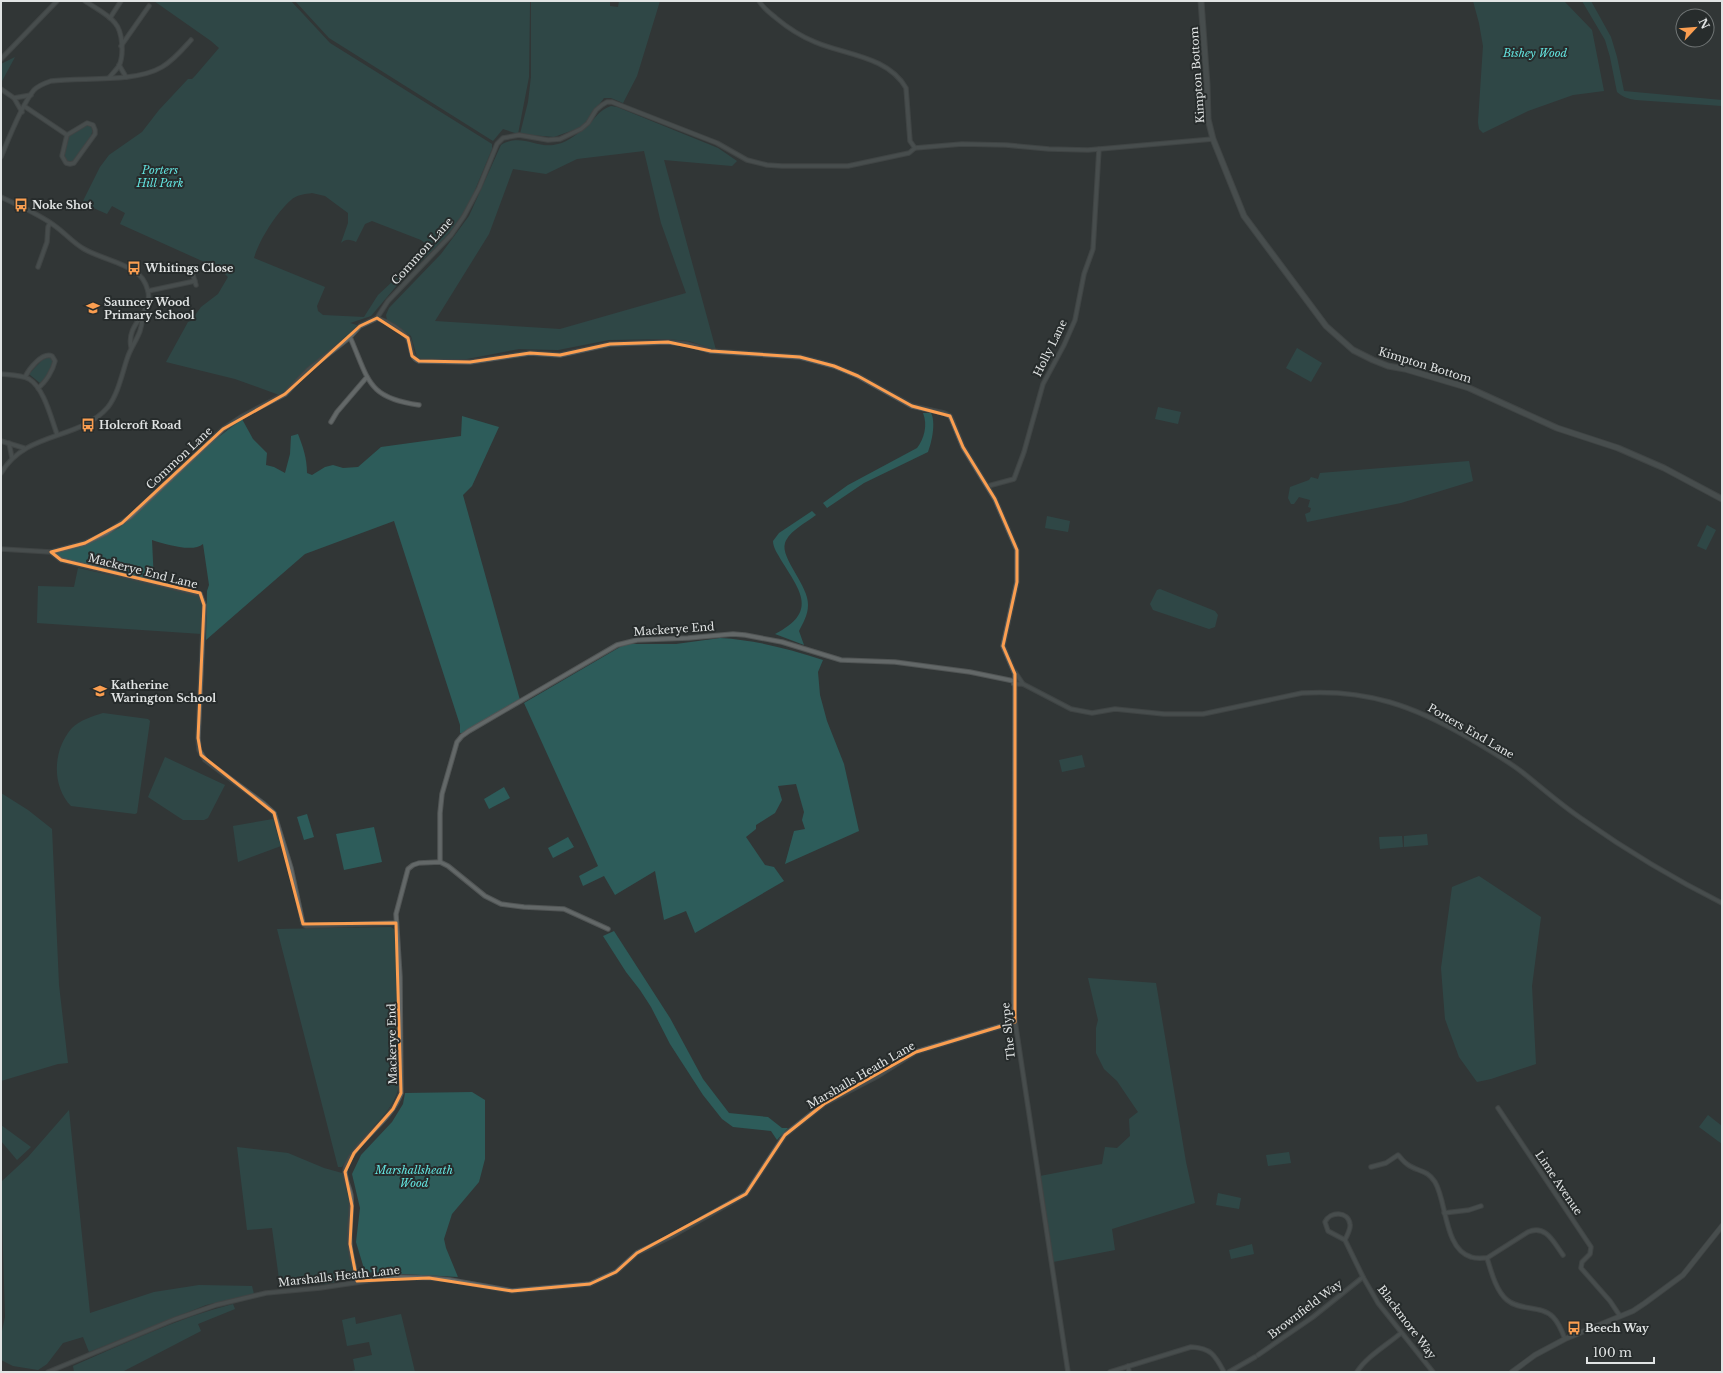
<svg xmlns="http://www.w3.org/2000/svg" width="1723" height="1373" font-family="'Libre Baskerville',serif">
<rect width="100%" height="100%" fill="#313636"/>
<g fill="#2d5c5a" fill-rule="evenodd">
<path d="M154,1H291L330,43L492,144V149L470,202L459,221L444,239L398,284L371,316L350,323L360,326L350,337L308,370L282,396L235,379L166,362L188,322L191,321L201,307L218,294L228,277L222,271L211,267V265L120,224L125,213L112,206L107,214L82,203L100,167L109,155L142,132L159,110L188,79H192L195,76L219,48L211,41ZM312,193L325,196L348,213V223L341,243C346,238 351,240 356,242L365,224L372,221L421,240L426,244V249L421,255L378,295L364,317L323,315L318,311L317,306L325,287L254,258C259,240 277,212 291,200C296,195 305,194 312,193Z"/>
<path d="M295,1H530L529,77L518,134L503,129L493,141L329,38Z"/>
<path d="M531,1H610V6L618,7L619,1H660L637,76L623,103L611,98H604L585,123L579,128L554,137L520,134L528,102L531,77Z"/>
<path d="M1473,1H1564L1592,30L1604,91L1573,95L1528,111L1483,133L1479,129L1478,122L1483,46L1479,23Z"/>
<path d="M1582,1H1591L1611,37L1617,57L1624,91L1722,100V106L1636,100C1628,99 1623,97 1617,92L1610,57L1605,40Z"/>
<path d="M15,57L1,83V64Z"/>
<path d="M611,106L617,107L718,148L737,161L732,166L664,160L716,350L689,341L666,339L609,340L558,350L519,349L467,359H420L417,357L411,336L387,320L386,315L389,308L441,254L469,216L501,145C522,132 537,150 558,144C568,142 580,132 587,126C596,118 599,110 611,106ZM644,151L661,223L686,293L560,329L435,321L489,234L513,169L546,174L577,159Z"/>
<path d="M86,125L91,126C97,135 79,153 74,161H66L64,155L68,136Z"/>
<path d="M1297,348L1322,363L1311,382L1286,368Z"/>
<path d="M45,357H51L53,360C52,367 46,380 40,383L29,374Z"/>
<path d="M1158,407L1181,412L1178,424L1155,419Z"/>
<path d="M923,413H931C936,422 932,442 928,452L864,483L827,508L823,503L848,485L917,448C924,439 928,425 923,413Z"/>
<path d="M462,416L499,427L472,486L463,495L520,700L463,733H460V725L394,521L305,554L206,640L207,591L209,585L203,544C193,553 165,544 152,540L154,582L61,559L56,555L57,552L76,548L92,542L119,528L212,442L242,419L253,439L267,453L266,465L274,467L285,473L290,454L291,436L298,434C303,447 307,458 307,473L312,475L325,467L333,465L343,468L358,467L381,447L461,436Z"/>
<path d="M1469,461L1473,481L1401,503L1307,522L1305,514L1310,512L1311,508L1308,507L1310,500L1299,497L1294,504H1291L1288,498L1290,487L1309,480L1311,477L1318,479L1320,473Z"/>
<path d="M812,511L816,515C807,522 789,531 785,543C780,558 809,586 808,605C808,615 803,623 799,631L804,645L775,634C818,612 801,592 781,560C778,554 773,548 773,541L779,533Z"/>
<path d="M1047,516L1070,521L1068,532L1045,528Z"/>
<path d="M1707,525L1716,530L1706,550L1697,546Z"/>
<path d="M78,568L198,594C206,604 202,622 202,634L37,623L38,586L74,587Z"/>
<path d="M1160,589L1215,611L1218,615L1215,627L1209,629L1153,610L1150,604L1157,590Z"/>
<path d="M720,638C756,640 789,649 823,660L818,672L820,695L827,721L844,764L859,831L785,864L794,831L805,829L802,820L804,812L796,784L778,786L782,800L775,813L756,825V829L746,837L765,865L774,867L784,881L695,933L686,911L664,920L655,871L615,895L604,876L583,886L579,876L598,866L524,703L620,647L628,644H676Z"/>
<path d="M103,713L148,719L150,721L137,813L135,814L71,806C51,785 53,749 72,728C80,720 93,716 103,713Z"/>
<path d="M1082,755L1085,767L1062,772L1059,760Z"/>
<path d="M165,757L225,785L208,818L204,820H183L148,797Z"/>
<path d="M504,787L510,798L489,809L484,799Z"/>
<path d="M1,793L28,810L52,829L59,985L68,1063L58,1064L1,1081Z"/>
<path d="M307,814L314,837L304,840L297,817Z"/>
<path d="M273,819L281,846L238,862L233,826Z"/>
<path d="M374,827L382,862L344,870L336,834Z"/>
<path d="M1427,834L1428,845L1404,847V836Z"/>
<path d="M1402,836L1403,847L1380,849L1379,837Z"/>
<path d="M568,837L574,847L553,858L548,848Z"/>
<path d="M1479,876L1541,917L1532,986L1536,1064L1491,1079L1477,1082L1459,1057L1445,1019L1441,968L1452,887Z"/>
<path d="M391,927L395,930L399,1085C395,1106 381,1118 367,1134C357,1144 349,1155 342,1167H338L277,929Z"/>
<path d="M614,931L670,1018L703,1079L729,1113L768,1117L782,1128H788L777,1140L771,1131L733,1127L722,1119L703,1095L679,1058L670,1044L651,1007L640,990L626,972L603,936Z"/>
<path d="M1088,978L1156,983L1186,1162L1195,1203L1112,1229L1115,1250L1053,1262L1040,1176L1102,1164L1105,1147L1117,1148L1130,1136L1129,1119L1138,1112L1117,1081L1104,1069L1096,1053V1028L1098,1020Z"/>
<path d="M472,1092L485,1100V1159L479,1182L452,1214L444,1239L446,1248L458,1277L365,1272L356,1242L360,1208L352,1174L361,1155L392,1122L403,1104L405,1093Z"/>
<path d="M69,1110L90,1313L154,1292L199,1285L252,1286L254,1294L206,1305L89,1352L83,1337L63,1343L47,1364L38,1370L13,1366L1,1360V1336L5,1317L1,1182L28,1157Z"/>
<path d="M1708,1115L1722,1126V1144L1699,1127Z"/>
<path d="M1,1125L31,1147L17,1160L1,1141Z"/>
<path d="M237,1147L288,1153L324,1168L342,1173L349,1198L350,1207L347,1242L356,1278L326,1284L280,1286L272,1228L247,1230Z"/>
<path d="M1289,1152L1291,1163L1268,1166L1266,1155Z"/>
<path d="M1218,1193L1241,1198L1239,1209L1216,1205Z"/>
<path d="M1252,1244L1254,1254L1231,1259L1229,1250Z"/>
<path d="M233,1304L235,1309L198,1324L201,1331L122,1372H74L73,1366C126,1343 178,1318 233,1304Z"/>
<path d="M401,1314L415,1372H348L355,1370L353,1359L372,1355L369,1342L347,1346L342,1320L355,1317L356,1324Z"/>
</g>
<g fill="none" stroke-linecap="round" stroke-linejoin="round">
<g stroke="#515555" stroke-width="5.5">
<g id="minor">
<path d="M85,1C95,8 108,14 115,23C123,32 124,55 119,66C116,70 112,74 109,78"/>
<path d="M759,1C763,8 770,13 776,18C788,28 800,36 815,42C845,55 888,56 906,88L910,141L915,148L962,144L1006,145L1049,149L1088,150L1213,139"/>
<path d="M110,18L121,1"/>
<path d="M121,46L149,6"/>
<path d="M1,59L57,1"/>
<path d="M119,65L126,77"/>
<path d="M1,89L14,98L22,112"/>
<path d="M14,98L31,95"/>
<path d="M24,106L67,135"/>
<path d="M87,123L93,125L95,130V134L74,163L70,164L66,163L62,156L67,135Z"/>
<path d="M1,157C8,140 22,104 34,90C39,85 45,83 51,81C83,77 135,83 162,67C174,60 182,50 191,40"/>
<path d="M1,197C19,206 39,214 55,226C65,233 73,243 84,249C100,258 119,261 134,271C141,275 146,283 148,291C153,315 126,322 131,347"/>
<path d="M38,267L47,242L48,227L50,223"/>
<path d="M193,275L196,285"/>
<path d="M148,291L195,281"/>
<path d="M377,318C388,322 399,328 407,337C413,345 408,356 419,361L470,362L530,353L560,355L610,344L668,342L687,344L711,351L800,357L834,366L858,376L912,406L944,413L950,416L952,420L963,447L995,499L1017,550V582L1003,646L1015,674L1014,1014L1068,1372"/>
<path d="M350,337C369,380 367,398 419,405"/>
<path d="M1,374C10,375 21,375 29,379C44,388 51,418 57,434"/>
<path d="M25,377C29,369 42,352 52,356L55,361C53,370 46,382 38,388"/>
<path d="M331,422L337,412L367,377"/>
<path d="M1,441L24,448"/>
<path d="M9,443L12,458"/>
<path d="M1,473C27,430 79,441 108,407C118,394 122,374 127,359C132,343 143,334 142,317"/>
<path d="M988,486L1014,479L1024,452L1043,384L1064,345L1075,320L1084,274L1093,249L1099,149"/>
<path d="M1,549L51,552L85,543L106,533L130,517L223,429L241,417L285,394L308,370L350,337L360,326L377,318L388,301L451,235L464,216L479,188L497,144L503,138L519,135L548,140L560,139L581,129L588,123L596,110L602,105L607,102H612L717,143L747,160L767,165L782,166H848L909,153L915,148"/>
<path d="M51,552L61,560L200,594L204,605L198,738L199,750L205,760L264,804L274,813L291,868L303,924L306,926L396,923"/>
<path d="M1015,672L1023,684"/>
<path d="M1014,684H1023L1071,709L1092,713L1115,709L1164,714H1203L1302,693C1367,689 1414,706 1469,738C1487,749 1505,759 1522,772C1542,788 1561,805 1582,819C1626,850 1674,879 1722,903"/>
<path d="M440,862V813L442,794L457,742L462,736L469,731L617,645L637,640L688,638L733,634L745,635L782,642L841,660L895,662L970,672L1014,681"/>
<path d="M1498,1108L1591,1247L1590,1254L1582,1262L1581,1268L1610,1301L1620,1316"/>
<path d="M1371,1167L1386,1163L1398,1155C1401,1158 1404,1162 1407,1164C1417,1172 1427,1169 1435,1182C1447,1202 1444,1249 1471,1257C1476,1259 1482,1258 1487,1258C1491,1271 1496,1291 1507,1300C1520,1311 1541,1305 1553,1317C1559,1323 1562,1331 1565,1339"/>
<path d="M1444,1213L1469,1210L1481,1206"/>
<path d="M1345,1240C1347,1235 1351,1229 1350,1224C1348,1211 1330,1211 1325,1222L1328,1231L1345,1240L1363,1277L1378,1303L1433,1372"/>
<path d="M1487,1258L1528,1232C1546,1224 1554,1243 1563,1255"/>
<path d="M357,1281C355,1269 351,1257 350,1245C348,1229 353,1212 351,1196C350,1187 342,1176 346,1166C358,1138 390,1123 401,1093L400,977L396,914L408,869L413,865L419,863L440,862L448,866L485,896L501,904L524,907L564,909L608,929"/>
<path d="M1258,1355L1313,1317L1363,1277"/>
<path d="M1128,1366L1129,1372"/>
<path d="M48,1372L173,1320L216,1305L266,1293L320,1288L394,1277L429,1278L450,1280L512,1291L590,1284L616,1272L637,1253L670,1237L746,1194L785,1135L824,1104L878,1076L916,1052L1015,1022"/>
<path d="M1110,1372L1191,1347C1211,1348 1215,1355 1224,1372"/>
<path d="M1229,1372L1255,1357"/>
<path d="M1357,1372C1366,1357 1387,1345 1401,1333"/>
</g>
</g>
<g stroke="#515555" stroke-width="6">
<path id="tertiary" d="M1512,1372L1535,1355L1565,1339L1633,1311L1645,1303L1683,1275L1722,1226"/>
</g>
<g stroke="#515555" stroke-width="7">
<path id="secondary" d="M1201,1L1207,84L1208,119L1213,139L1244,216L1326,326L1353,350L1373,360L1388,366L1405,369L1469,388L1557,428L1618,448L1664,468L1722,499"/>
</g>
<use href="#minor" stroke="#636868" stroke-width="3.5"/>
<use href="#tertiary" stroke="#636868" stroke-width="4.5"/>
<use href="#secondary" stroke="#636868" stroke-width="5"/>
</g>
<path d="M0 0H1723V1373H0ZM377,318L408,338L412,356L419,361L470,362L530,353L560,355L610,344L668,342L711,351L800,357L834,366L858,376L912,406L950,416L963,447L995,499L1017,550V582L1003,646L1015,674V1022L916,1052L824,1104L785,1135L746,1194L637,1253L616,1272L590,1284L512,1291L429,1278L357,1281L350,1244L352,1206L345,1172L354,1153L393,1109L401,1093L396,923L303,924L274,813L201,755L198,738L204,605L200,593L61,560L51,552L85,543L122,523L223,429L285,394L360,326Z" fill="#313636" fill-opacity=".55" fill-rule="evenodd"/>
<path fill="none" stroke="#fb9e50" stroke-width="3" stroke-linejoin="round" d="M377,318L408,338L412,356L419,361L470,362L530,353L560,355L610,344L668,342L711,351L800,357L834,366L858,376L912,406L950,416L963,447L995,499L1017,550V582L1003,646L1015,674V1022L916,1052L824,1104L785,1135L746,1194L637,1253L616,1272L590,1284L512,1291L429,1278L357,1281L350,1244L352,1206L345,1172L354,1153L393,1109L401,1093L396,923L303,924L274,813L201,755L198,738L204,605L200,593L61,560L51,552L85,543L122,523L223,429L285,394L360,326Z"/>
<defs>
<g id="bus-bare" transform="scale(1.08)"><path d="M-5-6H5V4H4V6H2V4H-2V6H-4V4H-5ZM-3.5-4V0h7V-4ZM-3.5 1.2v1.5H-2V1.2ZM2 1.2v1.5H3.5V1.2Z" fill="#fb9e50" stroke="#272c2c" stroke-width="2.5" paint-order="stroke"/></g>
<g id="school-bare" transform="scale(1.08)"><path d="M0-5L7-2L0 1L-7-2ZM-4 1L0 2.5L4 1V4Q0 6-4 4Z" fill="#fb9e50" stroke="#272c2c" stroke-width="2.5" paint-order="stroke"/></g>
</defs>
<g fill-rule="evenodd">
<use href="#bus-bare" x="21" y="205"/>
<use href="#bus-bare" x="134" y="268"/>
<use href="#school-bare" x="93" y="308"/>
<use href="#bus-bare" x="88" y="425"/>
<use href="#school-bare" x="100" y="691"/>
<use href="#bus-bare" x="1574" y="1328"/>
</g>
<g text-anchor="middle" dominant-baseline="central" stroke-width="4" stroke-linejoin="round" paint-order="stroke">
<g font-size="11" font-style="italic" fill="#63e3df" stroke="#272c2c">
<text x="1535" y="53">Bishey Wood</text>
<text x="160" y="170">Porters<tspan x="160" dy="13">Hill Park</tspan></text>
<text x="414" y="1170">Marshallsheath<tspan x="414" dy="13">Wood</tspan></text>
</g>
<g font-size="11" fill="#e1e4e4" stroke="#272c2c">
<text transform="translate(1197 75) rotate(-94)">Kimpton Bottom</text>
<text transform="translate(422 251) rotate(-48)">Common Lane</text>
<text transform="translate(1050 348) rotate(-64)">Holly Lane</text>
<text transform="translate(1425 365) rotate(17)">Kimpton Bottom</text>
<text transform="translate(179 458) rotate(-43)">Common Lane</text>
<text transform="translate(143 571) rotate(14)">Mackerye End Lane</text>
<text transform="translate(674 629) rotate(-4)">Mackerye End</text>
<text transform="translate(1471 731) rotate(30)">Porters End Lane</text>
<text transform="translate(1008 1031) rotate(-96)">The Slype</text>
<text transform="translate(392 1044) rotate(-91)">Mackerye End</text>
<text transform="translate(861 1075) rotate(-30)">Marshalls Heath Lane</text>
<text transform="translate(1559 1183) rotate(56)">Lime Avenue</text>
<text transform="translate(339 1276) rotate(-6)">Marshalls Heath Lane</text>
<text transform="translate(1305 1309) rotate(-37)">Brownfield Way</text>
<text transform="translate(1407 1322) rotate(53)">Blackmore Way</text>
</g>
<g font-size="11" font-weight="bold" fill="#e1e4e4" stroke="#272c2c" text-anchor="start">
<text x="32" y="205">Noke Shot</text>
<text x="145" y="268">Whitings Close</text>
<text x="104" y="302">Sauncey Wood<tspan x="104" dy="13">Primary School</tspan></text>
<text x="99" y="425">Holcroft Road</text>
<text x="111" y="685">Katherine<tspan x="111" dy="13">Warington School</tspan></text>
<text x="1585" y="1328">Beech Way</text>
</g>
</g>
<rect width="1723" height="1373" fill="none" stroke="#e1e4e4" stroke-width="4"/>
<g transform="translate(1695 28) rotate(64)"><circle r="19" fill="#272c2c" stroke="#717676"/>
<path d="M0-3L7 15L0 10L-7 15Z" fill="#fb9e50"/>
<text y="-6" font-size="11" font-weight="bold" text-anchor="middle" fill="#e1e4e4">N</text>
</g>
<path d="M1587 1357v6h67v-6" fill="none" stroke="#e1e4e4" stroke-width="2"/>
<text x="1593" y="1357" font-size="12" fill="#e1e4e4" stroke="#272c2c" stroke-width="3" paint-order="stroke">100 m</text>
</svg>
